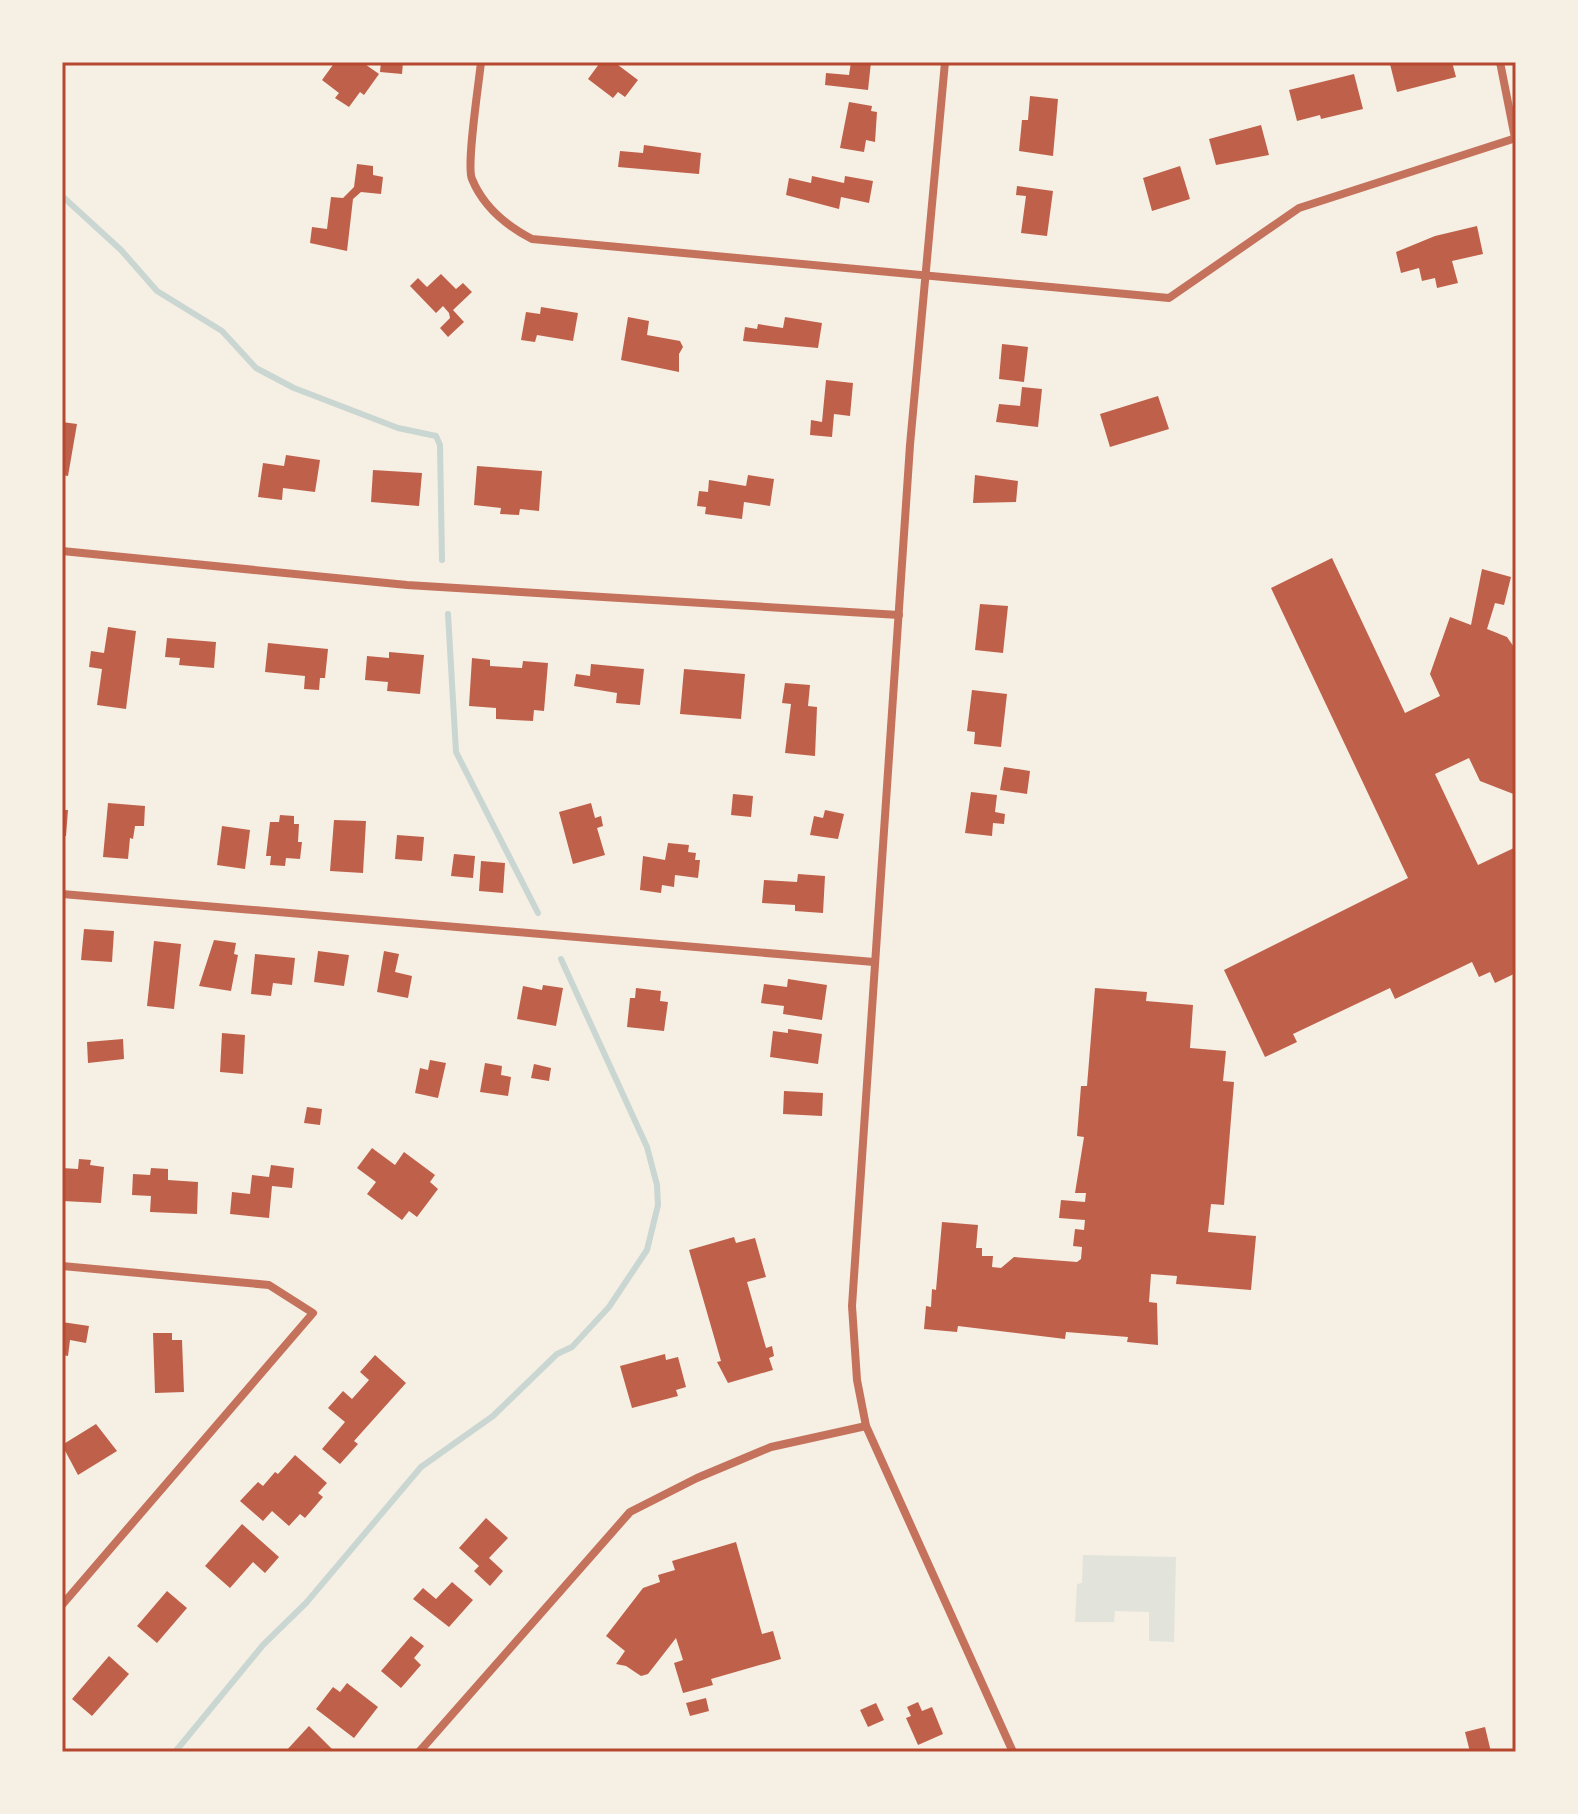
<svg xmlns="http://www.w3.org/2000/svg" width="1578" height="1814" font-family="'Noto Serif',serif">
<rect width="100%" height="100%" fill="#f6efe4"/>
<path fill="#e2e4dc" d="M1083,1555L1176,1557L1174,1642L1149,1641V1612L1115,1611L1114,1622H1075L1077,1584L1082,1583Z"/>
<g fill="none" stroke-linecap="round" stroke-linejoin="round">
<g stroke="#c9d6d2" stroke-width="6">
<path d="M62,196L121,250L157,291L222,331L256,368L294,388L398,428L436,436L440,445L442,560"/>
<path d="M448,614L456,752L538,913"/>
<path d="M175,1752L263,1645L306,1603L421,1467L493,1416L557,1354L572,1347L609,1307L647,1250L658,1205L657,1185L647,1147L561,959"/>
</g>
</g>
<g fill="#bf614a">
<path d="M335,62H362L379,74L364,95L360,92L349,107L335,98L339,93L322,80Z"/>
<path d="M381,62H403L402,74L380,72Z"/>
<path d="M596,62H614L638,80L625,97L618,92L613,98L588,79L599,64Z"/>
<path d="M851,62H871L868,90L825,85L826,73L849,75Z"/>
<path d="M1397,62H1452L1456,77L1397,92L1390,64Z"/>
<path d="M1354,74L1363,109L1321,119L1320,115L1297,121L1289,90Z"/>
<path d="M1030,96L1058,99L1053,156L1019,151L1022,120H1028Z"/>
<path d="M849,102L872,106L871,111L877,112L875,142L866,140L864,152L840,148Z"/>
<path d="M1261,125L1269,155L1216,165L1209,139Z"/>
<path d="M644,145L701,153L699,174L618,167L620,151L643,153Z"/>
<path d="M357,164L373,166V175L383,177L381,194L361,192L353,199L347,251L310,243L312,227L327,229L331,197L343,198L354,187Z"/>
<path d="M1180,166L1190,199L1152,211L1143,178Z"/>
<path d="M812,176L844,183L845,176L873,181L869,203L841,197L839,209L786,195L789,178L811,183Z"/>
<path d="M1017,186L1053,191L1047,236L1021,233L1026,196L1016,195Z"/>
<path d="M1477,226L1483,254L1452,261L1458,283L1437,288L1435,278L1422,281L1419,268L1401,273L1396,252L1435,236Z"/>
<path d="M441,274L456,289L463,283L472,292L453,310L464,322L448,337L440,328L450,318L449,313L443,306L436,313L410,286L418,278L427,287Z"/>
<path d="M541,307L578,313L573,341L537,335L535,342L521,340L526,312L540,314Z"/>
<path d="M628,317L649,321L647,335L680,341L683,347L679,354V372L621,360Z"/>
<path d="M785,317L822,323L818,348L743,341L745,327L757,329L758,324L783,328Z"/>
<path d="M1002,344L1028,347L1024,382L999,379Z"/>
<path d="M826,380L853,383L850,416L834,414L832,437L810,435L811,420L822,422Z"/>
<path d="M1022,387L1042,389L1038,427L996,422L999,404L1020,406Z"/>
<path d="M1158,396L1169,429L1110,447L1100,414Z"/>
<path d="M62,422L77,424L68,476L62,475Z"/>
<path d="M286,455L320,460L315,492L283,488L282,500L258,497L263,463L284,466Z"/>
<path d="M477,466L542,471L539,511L520,509L519,515L500,514L501,508L474,505Z"/>
<path d="M373,470L422,473L419,506L371,502Z"/>
<path d="M748,475L774,479L770,506L744,502L742,519L705,514L706,507L697,506L699,491L708,492L709,480L746,486Z"/>
<path d="M975,475L1018,481L1016,502L973,503Z"/>
<path d="M1332,558L1405,713L1440,696L1430,674L1450,617L1471,625L1482,569L1511,577L1504,605L1495,603L1487,629L1507,637L1516,650V795L1480,781L1469,758L1435,774L1478,865L1516,847V973L1495,983L1490,972L1479,977L1472,962L1395,999L1390,988L1293,1034L1297,1042L1265,1057L1224,970L1408,878L1271,588Z"/>
<path d="M980,604L1008,606L1003,653L975,650Z"/>
<path d="M108,627L136,631L126,709L97,705L102,669L89,667L91,651L104,653Z"/>
<path d="M167,638L216,642L214,668L179,665L180,658L165,657Z"/>
<path d="M268,643L328,649L325,678H320L319,690L304,689L305,676L265,672Z"/>
<path d="M389,652L424,655L420,694L387,691L388,682L365,680L367,656L389,658Z"/>
<path d="M472,658L490,660V666L522,668L523,661L548,663L544,711L534,710L533,721L496,719V708L469,706Z"/>
<path d="M591,664L644,669L640,705L616,703L617,693L574,686L576,674L590,676Z"/>
<path d="M684,669L745,674L741,719L680,714Z"/>
<path d="M785,683L810,685L808,706L817,707L815,756L785,753L791,704L782,703Z"/>
<path d="M972,690L1007,694L1001,747L974,744L975,732L967,731Z"/>
<path d="M1004,767L1030,771L1027,794L1000,790Z"/>
<path d="M971,792L997,795L995,812L1005,814L1004,824L993,823L992,836L965,833Z"/>
<path d="M733,794L753,796L751,817L731,815Z"/>
<path d="M108,803L145,806L144,826H135L133,839L130,838L128,859L103,857Z"/>
<path d="M591,803L595,818L601,816L603,826L597,828L605,855L573,864L559,812Z"/>
<path d="M62,810H68L66,836H62Z"/>
<path d="M825,810L844,814L838,839L810,835L814,816L823,818Z"/>
<path d="M280,815L294,816V824H299L298,842H302L300,859L286,858L285,866L270,865L271,856H266L270,822H279Z"/>
<path d="M334,820L366,821L363,873L330,871Z"/>
<path d="M222,826L250,830L245,869L217,865Z"/>
<path d="M397,835L424,837L422,861L395,859Z"/>
<path d="M668,843L689,845L688,852L696,853L695,860H700L698,878L675,875L674,887L662,885L661,893L640,890L643,856L665,860Z"/>
<path d="M454,854L475,856L473,878L451,876Z"/>
<path d="M481,861L505,863L503,893L479,891Z"/>
<path d="M798,874L825,876L823,913L795,911V905L762,903L764,880L797,882Z"/>
<path d="M84,929L114,931L112,962L81,960Z"/>
<path d="M214,940L236,943L234,954L238,955L231,991L199,986Z"/>
<path d="M154,941L181,944L174,1009L147,1006Z"/>
<path d="M318,951L349,955L344,986L314,982Z"/>
<path d="M384,951L399,954L395,972L412,976L408,998L377,992Z"/>
<path d="M255,954L295,958L292,985L273,983L271,996L251,994Z"/>
<path d="M788,979L827,985L822,1020L783,1014L784,1006L761,1003L764,984L787,987Z"/>
<path d="M543,985L563,988L556,1026L517,1019L523,986L542,990Z"/>
<path d="M636,988L661,991L660,1001L668,1002L664,1031L627,1027L630,998H635Z"/>
<path d="M1095,988L1147,992L1146,1001L1193,1005L1190,1048L1226,1051L1223,1081L1234,1082L1224,1205L1211,1204L1208,1232L1256,1236L1251,1290L1176,1284L1177,1276L1151,1274L1149,1302L1157,1303L1158,1345L1127,1342L1128,1337L1066,1332L1065,1339L958,1326L957,1332L924,1329L926,1306L931,1307L932,1289L936,1290L942,1222L978,1225L976,1248H982V1256H993L992,1267L1001,1268L1014,1257L1077,1262L1081,1259L1082,1247L1073,1246L1075,1229L1084,1230L1085,1220L1059,1218L1061,1200L1085,1202L1086,1193H1075L1084,1137L1077,1136L1081,1086H1087Z"/>
<path d="M788,1029L822,1034L818,1064L770,1057L773,1031L788,1033Z"/>
<path d="M222,1033L245,1035L243,1074L220,1072Z"/>
<path d="M123,1039L124,1059L88,1063L87,1042Z"/>
<path d="M430,1060L446,1063L438,1098L415,1093L420,1068L428,1070Z"/>
<path d="M485,1063L502,1066L501,1075L511,1077L508,1096L480,1092Z"/>
<path d="M534,1064L551,1068L549,1081L531,1078Z"/>
<path d="M784,1091L823,1093L822,1116L783,1114Z"/>
<path d="M307,1107L322,1109L320,1125L304,1123Z"/>
<path d="M372,1148L395,1165L404,1152L435,1175L430,1182L438,1189L417,1217L409,1211L402,1220L367,1194L376,1182L357,1168Z"/>
<path d="M79,1159L91,1160L90,1165L104,1167L101,1203L63,1201L62,1168L78,1169Z"/>
<path d="M271,1165L294,1168L292,1188L272,1186L269,1218L230,1214L232,1192L250,1194L252,1175L269,1177Z"/>
<path d="M151,1168L168,1169V1180L198,1182L197,1214L150,1212L151,1196L132,1195L133,1174L150,1175Z"/>
<path d="M734,1237L736,1243L755,1238L766,1277L747,1282L766,1348L772,1346L774,1356L769,1358L773,1370L728,1383L717,1362L721,1361L689,1250Z"/>
<path d="M62,1322L89,1326L86,1343L70,1340L68,1356L62,1355Z"/>
<path d="M153,1333H172V1340H182L184,1392L155,1393Z"/>
<path d="M665,1354L666,1360L678,1357L686,1387L676,1390L678,1396L632,1408L620,1366Z"/>
<path d="M375,1355L406,1383L354,1441L358,1444L340,1464L322,1449L345,1422L328,1408L343,1391L352,1399L369,1380L360,1372Z"/>
<path d="M96,1424L117,1451L78,1475L62,1445Z"/>
<path d="M295,1455L327,1483L318,1493L323,1497L305,1518L300,1514L289,1526L272,1511L263,1521L240,1501L258,1482L263,1486L275,1472L278,1474Z"/>
<path d="M486,1518L508,1538L489,1558L503,1571L490,1586L474,1571L479,1566L459,1548Z"/>
<path d="M242,1524L279,1557L265,1573L253,1562L230,1588L205,1566Z"/>
<path d="M736,1542L762,1634L773,1631L781,1659L711,1679L713,1685L683,1693L674,1663L683,1660L676,1638L648,1674L641,1676L626,1666L616,1664L625,1651L606,1636L643,1588L660,1582L658,1575L675,1570L672,1561Z"/>
<path d="M452,1582L473,1600L449,1627L413,1599L423,1588L436,1599Z"/>
<path d="M167,1591L187,1608L157,1643L137,1626Z"/>
<path d="M411,1636L424,1646L414,1658L421,1665L401,1688L381,1671Z"/>
<path d="M109,1656L129,1674L92,1716L72,1699Z"/>
<path d="M347,1683L378,1707L354,1738L316,1709L333,1687L340,1692Z"/>
<path d="M706,1698L709,1711L690,1716L686,1703Z"/>
<path d="M918,1702L922,1711L932,1707L943,1734L918,1745L906,1718L911,1716L907,1707Z"/>
<path d="M876,1703L884,1720L868,1727L860,1710Z"/>
<path d="M309,1726L335,1752H285Z"/>
<path d="M1485,1727L1491,1752H1470L1465,1732Z"/>
</g>
<g fill="none" stroke-linecap="round" stroke-linejoin="round">
<g stroke="#c5725c" stroke-width="8">
<path d="M481,62C479,82 466,166 472,179C483,206 507,226 532,239L1169,298L1299,208L1516,138"/>
<path d="M945,62L910,445L852,1306L857,1380L866,1426L1013,1752"/>
<path d="M1500,62L1515,138"/>
<path d="M62,551L407,585L899,615"/>
<path d="M62,894L874,962"/>
<path d="M62,1266L269,1285L313,1313L62,1605"/>
<path d="M419,1752L630,1512L697,1478L771,1447L866,1426"/>
</g>
</g>
<rect width="1578" height="1814" fill="none" stroke="#f6efe4" stroke-width="128"/>
<rect x="64" y="64" width="1450" height="1686" fill="none" stroke="#b5482f" stroke-width="3"/>
</svg>
